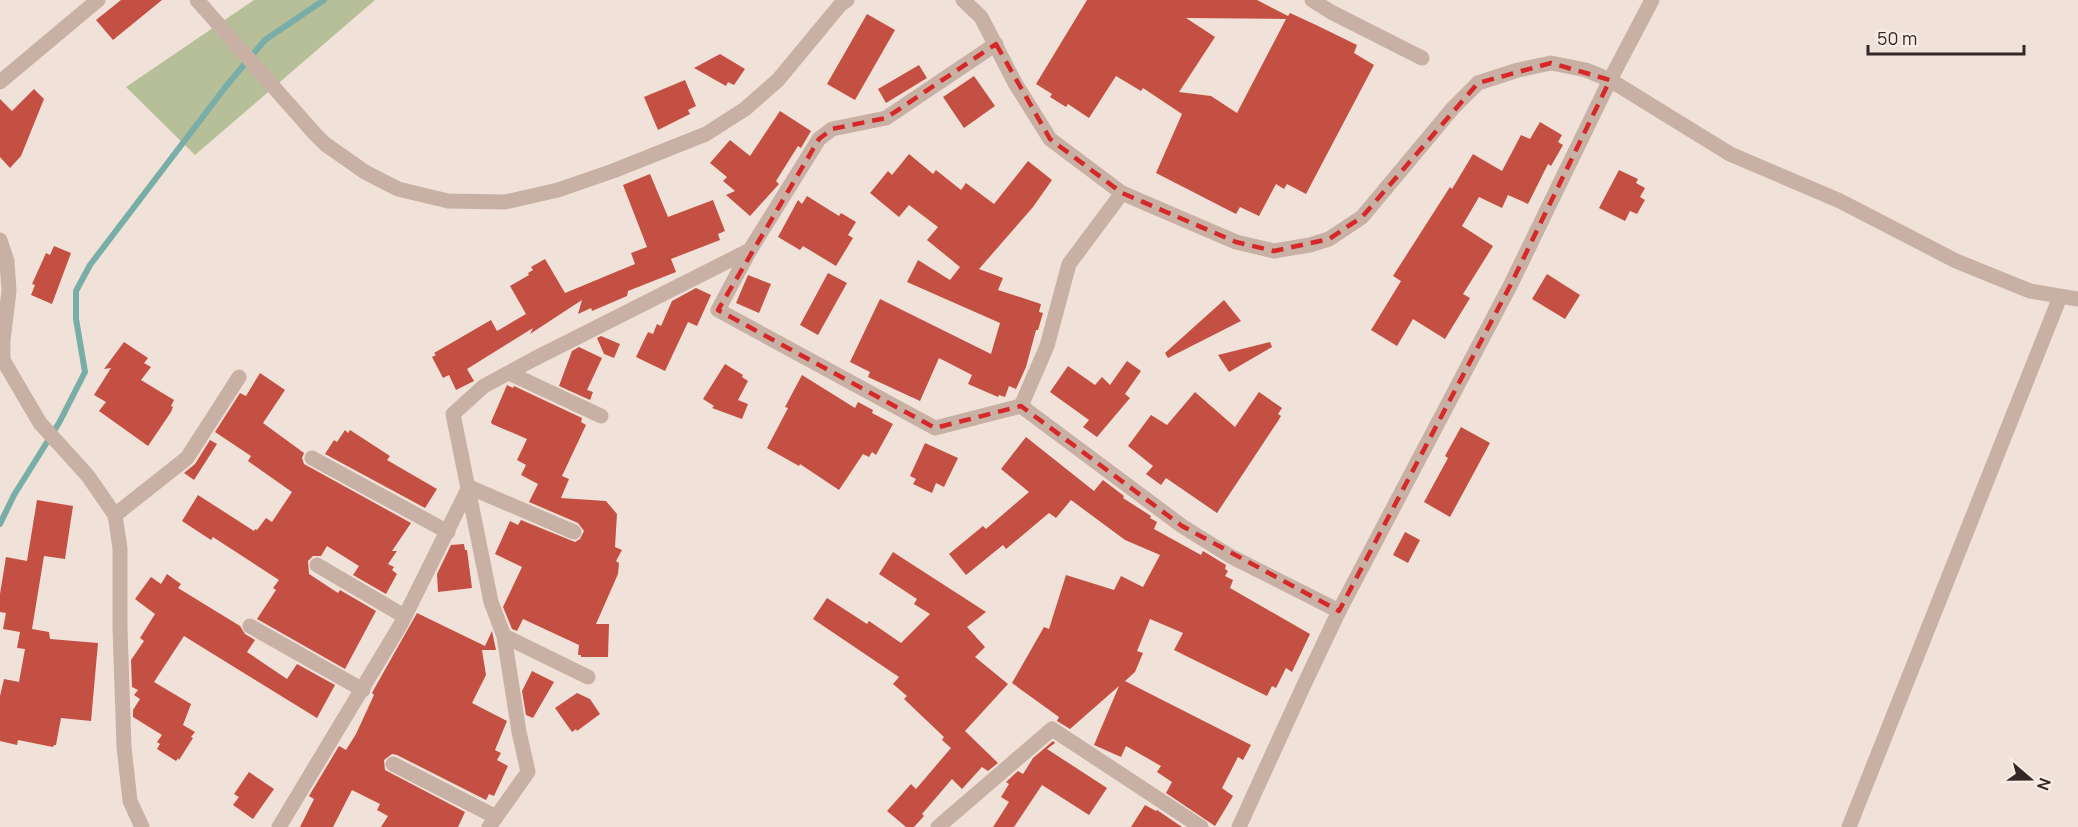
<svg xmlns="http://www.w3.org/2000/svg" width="2078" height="827" font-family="Manrope,sans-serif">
<rect width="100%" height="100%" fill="#f0e2d8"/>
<path fill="#b7bf99" d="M254,0H375L195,155L126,87Z"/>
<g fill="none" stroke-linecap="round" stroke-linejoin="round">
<path stroke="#78ada8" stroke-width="6" d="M0,524L14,495L59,423L85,372L76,319V291L90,265L227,85L265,40L324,0"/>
</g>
<g fill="#c45043" fill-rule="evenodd">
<path d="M121,0H162L113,40L96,20Z"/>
<path d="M1087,0H1257L1288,16L1290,13L1316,25L1357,45L1354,53L1374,65L1306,194L1287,184L1284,189L1276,184L1259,216L1240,207L1236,214L1156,173L1182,114L1143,88L1141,91L1116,76L1089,118L1068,104L1066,107L1050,97L1052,94L1036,84ZM1186,18L1286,19L1237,113L1211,96L1179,92L1215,37Z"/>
<path d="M867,14L895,30L855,100L827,84Z"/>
<path d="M720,54L745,69L734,85L728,82L726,86L694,68Z"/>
<path d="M919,65L927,78L886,103L878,89Z"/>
<path d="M974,76L995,106L964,128L943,97Z"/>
<path d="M685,80L696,106L688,110L690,114L658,130L644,97Z"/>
<path d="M34,89L44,99L21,156L10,168L0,157V99L12,111Z"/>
<path d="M780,111L811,131L801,148L798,146L776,181L779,184L750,216L726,195L735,191L723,181L727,177L710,163L730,140L750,156Z"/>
<path d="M1540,122L1562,135L1558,142L1563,145L1551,166L1548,164L1528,204L1508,195L1502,208L1479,197L1462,226L1493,246L1463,294L1470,298L1445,339L1413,319L1397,346L1371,330L1401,281L1393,276L1450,187L1452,189L1473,154L1502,171L1521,135L1530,139Z"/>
<path d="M909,154L933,174L936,170L961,190L966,183L994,204L1028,161L1052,180L1033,207L979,269L1003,278L998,290L1041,304L1039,312L1043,313L1038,330H1036L1026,367L1016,389L1009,386L1005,397L999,395L998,397L968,384L972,375L939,358L920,401L868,377L870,372L850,362L880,299L991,354L1000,323L907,282L918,260L950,280L960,267L927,240L938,227L909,205L899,217L870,193L888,171L892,175Z"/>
<path d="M1619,170L1638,179L1636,183L1645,188L1640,197L1645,200L1637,214L1630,211L1625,221L1599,208Z"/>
<path d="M650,174L668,217L713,200L725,231L718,234L720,240L671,259L676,272L628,291L627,296L592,311L591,308L578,314L582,300L530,334L533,328L467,369L474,381L456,390L449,375L443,378L432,357L436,355L434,353L491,320L497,331L526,314L510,286L529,275L528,273L533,270L531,267L545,259L565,293L635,264L631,253L647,247L623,185Z"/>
<path d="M807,196L839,216L841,213L856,222L848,235L853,238L836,266L803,246L800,250L778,237L798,200L802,204Z"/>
<path d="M54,246L71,253L52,304L31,295L35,285L32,284L46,253L50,255Z"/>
<path d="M828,273L847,283L818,335L800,325Z"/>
<path d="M1547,274L1580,295L1565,319L1532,299Z"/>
<path d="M748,275L771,284L759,313L736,303Z"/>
<path d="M696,288L711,295L697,326L688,322L665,371L636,357L648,332L653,334L657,324L661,326L672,301Z"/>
<path d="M1224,300L1241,321L1168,358L1165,353Z"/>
<path d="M601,336L620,344L614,358L604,354L597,338Z"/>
<path d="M124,342L148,358L144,363L151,367L141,380L174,400L171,406L173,407L171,412L148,446L99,411L106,402L94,395L111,368L104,369Z"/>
<path d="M1270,342L1272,347L1229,372L1218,355Z"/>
<path d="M579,347L602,358L587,390L593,392L590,400L559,386L572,351Z"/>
<path d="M1127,361L1141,371L1125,394L1130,398L1097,437L1083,427L1089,420L1050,392L1068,366L1095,385L1102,377L1110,385Z"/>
<path d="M725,364L743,375L742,377L748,381L738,400L748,404L742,419L712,408L714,406L703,399Z"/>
<path d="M260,373L285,390L263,423L304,453L302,458L304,464L411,523L392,551H397L388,564L394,567L392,570L397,574L386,594L353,575L359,566L327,546L321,556H313L308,561L309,574L338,593L340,590L376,611L345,669L257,619L276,590L273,588L279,580L213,537L211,540L182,521L198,495L254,531L255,529L257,530L266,518L272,522L292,492L248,461L251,456L215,432L240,393L246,396Z"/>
<path d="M802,375L855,408L858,402L873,410L872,413L893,424L876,455L872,452L869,457L863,454L839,490L800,464L799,466L767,448L788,408L785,407Z"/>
<path d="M507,385L513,388L514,386L582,418L581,422L586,425L562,476L569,479L561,498L606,501L617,514L615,547L622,550L616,561L619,563L618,574L596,624H609L608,657H581V655H578L579,645L523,619L517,631L512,629L503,607L522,567L495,554L510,521L518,525L521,520L575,542L580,539L584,531L578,523L529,502L538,484L521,475L526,465L517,460L527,439L492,424L491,422Z"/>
<path d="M1195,392L1235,427L1259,392L1282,408L1278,414L1281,416L1278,421L1217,513L1166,478L1161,485L1146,474L1153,466L1128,446L1151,415L1167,425Z"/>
<path d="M1461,427L1490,443L1450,517L1424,502L1448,458L1445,456Z"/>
<path d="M345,430L348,433L350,430L390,456L387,460L437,489L425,508L325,454L334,440L337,442Z"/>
<path d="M1026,437L1094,491L1103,480L1124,496L1123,498L1151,516L1150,518L1157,522L1154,529L1201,555L1203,551L1226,565L1225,569L1228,571L1225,576L1233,580L1230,588L1310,634L1292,672L1286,668L1276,688L1272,686L1267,696L1174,650L1183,633L1150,619L1137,651L1143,653L1135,672L1125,681L1251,745L1243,760L1238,757L1222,788L1233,796L1215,826L1166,793L1172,782L1157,772L1161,766L1126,746L1121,757L1094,745L1119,686L1070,729L1057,721L1059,717L1012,683L1044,627L1049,629L1066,575L1114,590L1121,576L1143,587L1160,555L1125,540L1071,500L1056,518L1049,513L1006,549L1003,545L966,575L949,554L983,526L986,529L1029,492L1001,469Z"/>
<path d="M210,440L217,444L194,480L184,473L195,464Z"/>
<path d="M925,443L958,458L944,487L936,483L932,493L913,484L916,479L910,476Z"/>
<path d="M37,500L73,506L65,559L44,556L32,629L49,632L50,639L98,643L91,721L61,718L56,745H54L53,747L18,740L17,745L0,741V696L4,679L19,682L25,649L17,648L20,632L3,629L6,613L0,612V594L6,557L27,561Z"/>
<path d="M1405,532L1420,540L1408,563L1393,555Z"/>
<path d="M464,544L465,550H467L472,588L438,592L437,574L451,545Z"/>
<path d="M893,552L986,612L967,627L985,647L975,657L1008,684L965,731L998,763L988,771L982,767L962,789L952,779L922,814L924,816L914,827H906L887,811L911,784L916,789L951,748L942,740L944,737L904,699L907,696L893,684L899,677L813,619L827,598L867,624L869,621L901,643L930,614L914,604L917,599L879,574Z"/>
<path d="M167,574L181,584L178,588L240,626L245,634L255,640L247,652L287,679L297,664L335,685L317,718L184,636L154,682L191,704L183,725L195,732L191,737L193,738L179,760L178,758L176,761L157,749L160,744L157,742L162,735L133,717V710L140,699L134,695L138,690L132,687L131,660L144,641L140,638L155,614L135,599L151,577L161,584Z"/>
<path d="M417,613L485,646L492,631L496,650H482L486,675L472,703L507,721L495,750L501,753L497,760L508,766L494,796L489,794L486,800L397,755L392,754L384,760L385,770L465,812L458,827H381L388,816L377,810L380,804L352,790L333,827H300L314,799L309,796L339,746L346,750L356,734L374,695L372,693L378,682Z"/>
<path d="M532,671L554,682L533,718L526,715L522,691Z"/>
<path d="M577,693L590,699L600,714L577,731L576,729L572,732L555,708Z"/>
<path d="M1053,741L1055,743L1047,749L1107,788L1089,815L1042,785L1014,827H993L1009,802L1001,797L1009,784L1006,782L1018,771L1023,774L1033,758Z"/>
<path d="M249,772L274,789L253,819L233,805L239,797L234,794Z"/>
<path d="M1145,805L1156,811L1157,810L1182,827H1131Z"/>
</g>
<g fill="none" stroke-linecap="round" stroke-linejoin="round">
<g stroke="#c8b0a5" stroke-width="15">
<path d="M197,0L315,134L325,144L365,172L398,189L448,201L505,202L558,190L613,171L706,134L745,109L778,80L841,4L847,0"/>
<path d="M963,0L981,17L1015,83L1050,139L1122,193L1236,242L1274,251L1310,245L1329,239L1362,217L1453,108L1478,83L1518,70L1551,63L1586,70L1610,80L1730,154L1840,201L1956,261L2030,291L2078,299"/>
<path d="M1312,0L1331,12L1422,58"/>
<path d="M996,44L886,118L832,129L819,139L750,250L718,310L935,428L1021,406"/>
<path d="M0,82L98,0"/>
<path d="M0,240L7,261L9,291L3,340V360L40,423L88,476L115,515L120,548V628L124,747L130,801L142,827"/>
<path d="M509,373L601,416"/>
<path d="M1021,406L1182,526L1230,556L1339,611"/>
<path d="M1021,406L1047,346L1069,264L1122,193"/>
<path d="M312,458L448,532"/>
<path d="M469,487L574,532"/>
<path d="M115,515L187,458L239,377"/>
<path d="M317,565L404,616"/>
<path d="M250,626L363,690"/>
<path d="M504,636L588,677"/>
<path d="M393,764L496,817"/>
<path d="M279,827L401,624L469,487"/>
<path d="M489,827L528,772L519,732L504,636L491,602L453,414L484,386L534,359L750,250"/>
<path d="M938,827L1052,729L1201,827"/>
<path d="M1239,827L1303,687L1339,611L1511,284L1610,80L1652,0"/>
<path d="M1849,827L2060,297"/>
</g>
</g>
<path fill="none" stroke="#d62828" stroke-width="4.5" stroke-dasharray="12 8" stroke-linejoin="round" d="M996,44L1050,139L1122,193L1236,242L1274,251L1329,239L1362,217L1478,83L1551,63L1610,80L1511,284L1339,611L1182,526L1021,406L935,428L718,310L819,139L832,129L886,118Z"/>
<g transform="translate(2030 779) rotate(110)" stroke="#f8ece4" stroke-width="4.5" paint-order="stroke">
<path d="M0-4.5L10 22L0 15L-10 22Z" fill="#342826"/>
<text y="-9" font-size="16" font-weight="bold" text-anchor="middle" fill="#342826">N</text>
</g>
<path d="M1868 45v9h156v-9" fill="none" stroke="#342826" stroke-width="3"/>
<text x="1877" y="45" font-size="18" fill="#342826" stroke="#f8ece4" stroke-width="4.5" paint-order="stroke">50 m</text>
</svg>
